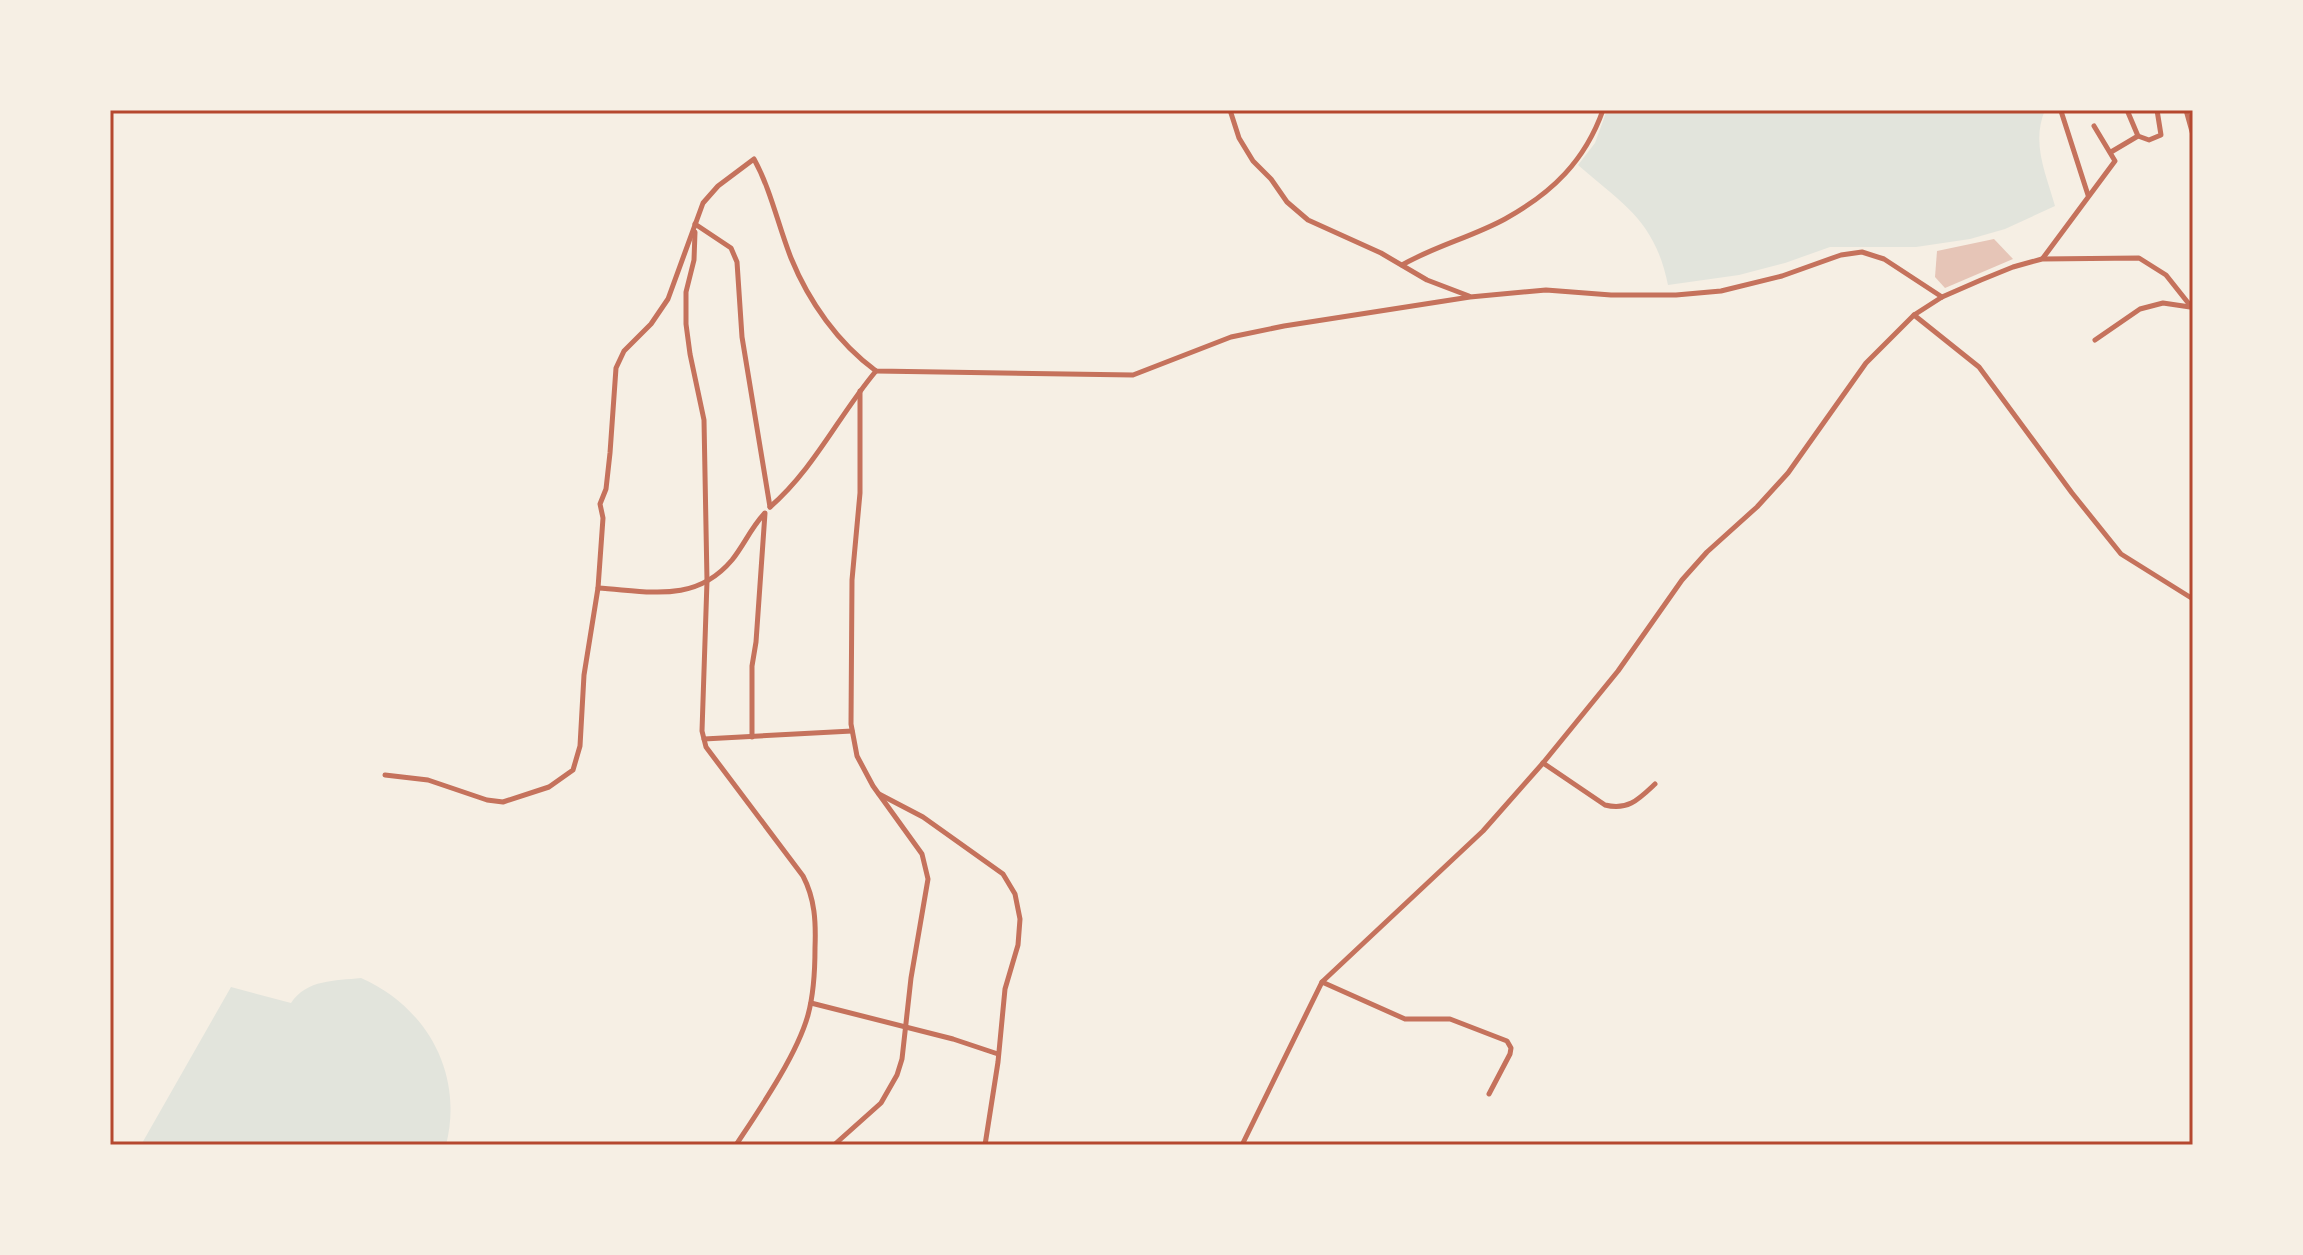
<svg xmlns="http://www.w3.org/2000/svg" width="2303" height="1255" font-family="'Sofia Sans Condensed',sans-serif">
<rect width="100%" height="100%" fill="#f6efe4"/>
<g fill="#e2e4dc">
<path d="M1607,110H2045C2031,143 2046,174 2055,206L2005,229L1970,239L1916,247H1830L1785,263L1739,275L1668,285C1655,221 1624,205 1578,165L1595,143Z"/>
<path d="M361,978C427,1007 464,1074 446,1145H141L231,987L291,1003C307,979 335,981 361,978Z"/>
</g>
<path fill="#e6c5b7" d="M1994,239L2013,259L1945,288L1935,277L1937,251Z"/>
<g fill="none" stroke-linecap="round" stroke-linejoin="round">
<g stroke="#c5725c" stroke-width="5">
<path d="M1230,110L1239,138L1253,161L1271,179L1287,202L1308,220L1381,253L1427,280L1469,296"/>
<path d="M2065,110L2061,111L2088,195"/>
<path d="M2127,110L2138,136"/>
<path d="M2186,110L2193,135"/>
<path d="M2111,152L2138,136L2149,140L2161,135L2157,110"/>
<path d="M695,224L731,248L737,262L742,337L770,507"/>
<path d="M695,232L694,260L686,292V324L690,354L704,420L707,581L702,731L706,747L803,876C815,899 816,922 815,948C815,971 814,993 808,1015C797,1055 759,1110 736,1145"/>
<path d="M2043,258L2115,161L2094,126"/>
<path d="M1402,265C1435,246 1472,237 1505,219C1552,193 1585,161 1603,110"/>
<path d="M1914,315L1979,367L2072,493L2121,554L2193,599"/>
<path d="M2095,340L2140,309L2163,303L2190,307"/>
<path d="M770,507C814,469 839,415 876,371"/>
<path d="M598,588C649,591 695,604 732,560C744,545 751,528 764,514"/>
<path d="M752,737V666L756,642L765,513"/>
<path d="M704,739L852,731"/>
<path d="M1543,763L1605,805C1628,811 1639,799 1655,784"/>
<path d="M385,775L428,780L487,800L503,802L549,787L573,770L580,746L584,675L598,588L603,518L600,504L606,489L610,453L616,368L624,351L651,324L668,299L703,203L718,186L754,159C771,190 778,225 791,258C809,302 838,343 876,371L1133,375L1231,337L1284,326L1470,297L1546,290L1611,295H1676L1721,291L1782,276L1841,255L1862,252L1884,259L1942,297"/>
<path d="M879,794L923,817L1003,874L1015,894L1020,919L1018,945L1005,989L998,1062L985,1145"/>
<path d="M1322,982L1405,1019H1450L1507,1041L1511,1048L1510,1054L1489,1094"/>
<path d="M811,1003L953,1039L998,1054"/>
<path d="M834,1145L881,1103L897,1075L902,1059L911,978L928,879L922,854L873,786L857,756L851,724L852,580L860,493V391"/>
<path d="M1242,1145L1322,982L1483,831L1543,763L1618,671L1682,580L1707,552L1757,507L1788,473L1866,363L1914,315L1942,297L1981,280L2013,267L2042,259L2139,258L2166,275L2193,309"/>
</g>
</g>
<rect width="2303" height="1255" fill="none" stroke="#f6efe4" stroke-width="224"/>
<rect x="112" y="112" width="2079" height="1031" fill="none" stroke="#b5482f" stroke-width="3"/>
</svg>
